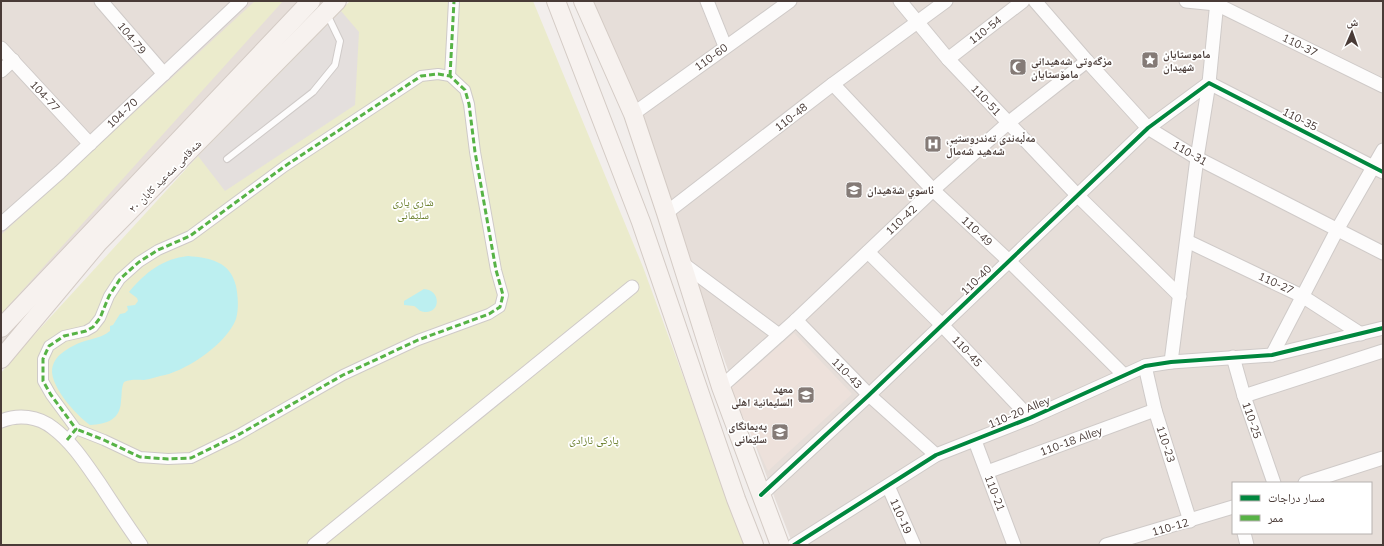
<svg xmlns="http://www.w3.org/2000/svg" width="1384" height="546" font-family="Mulish,'Noto Naskh Arabic',sans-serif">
<rect width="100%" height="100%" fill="#f2eeec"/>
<g fill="#e6ded9" fill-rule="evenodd">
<path d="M1,1H324L1,358Z"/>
<path d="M584,1H1383V545H793L772,491L695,279ZM1233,483H1371V533H1233Z"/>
</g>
<path fill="#ede1db" d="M794,333L852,394L768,471L730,389Z"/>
<g fill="#ebebcc">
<path d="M255,1H283L1,314V235Z"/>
<path d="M350,1H533L643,267L745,545H1V373L13,358L198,156Z"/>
</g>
<path fill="#e4dfdd" d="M341,11L359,32L355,105L225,191L198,156Z"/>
<g fill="#bceff0">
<path d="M188,256C210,258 230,261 236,286C238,296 239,309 236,319C227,343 189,369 165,375C159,376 151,379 144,380C137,380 131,379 124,382C121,388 122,395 121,401C120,420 107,424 90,425C77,416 46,383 53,365C56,356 65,350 73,346C84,339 99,340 110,331V326L113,325L120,314L125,313L128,310L127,306L135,305L138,301L137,298L129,292C146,272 162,259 188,256Z"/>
<path d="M424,289C441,290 441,313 425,312C419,312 418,308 414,306C411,306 407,305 404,305V301Z"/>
</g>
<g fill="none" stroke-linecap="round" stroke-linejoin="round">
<g stroke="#cfcac8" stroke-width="8">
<path id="service" d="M227,159L313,92L335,65L340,41L327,14"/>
</g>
<g stroke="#cfcac8" stroke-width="12">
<g id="pedestrian">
<path d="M450,76L454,1"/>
<path d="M67,440L76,429L51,395L43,381V359L49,346L64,336L86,331L93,327L100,318L109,296L120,279L139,262L158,250L190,236L285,166L421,76L438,74L450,76L465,90L469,104L475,152L496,270L503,295L500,307L489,314L418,340L343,375L238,435L191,458L168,459L140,457L104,440L76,429"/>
</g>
</g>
<g stroke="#cfcac8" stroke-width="15">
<g id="minor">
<path d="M101,1L164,74"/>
<path d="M707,1L725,46"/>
<path d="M900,1L948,59L1078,196L1180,296"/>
<path d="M1035,1L1087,61L1148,128L1197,158L1383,253"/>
<path d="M1186,1L1216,4L1383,86"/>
<path d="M1,48L90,144"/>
<path d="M948,59L1023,1"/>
<path d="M1,71L13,60"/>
<path d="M833,84L933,190L1009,261L1124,375"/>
<path d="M633,114L790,1"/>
<path d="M666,213L833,84L946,1"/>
<path d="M1,224L60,172L241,1"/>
<path d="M1187,241L1302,296L1361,334"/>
<path d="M868,252L942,325L1030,418"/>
<path d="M682,263L779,335"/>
<path d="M796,320L869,395L936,455"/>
<path d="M1272,355L1337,230L1383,150"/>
<path d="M1233,357L1244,396L1274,483"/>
<path d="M1171,362L1197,158L1209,83L1217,1"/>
<path d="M1145,366L1155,410L1190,521"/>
<path d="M721,387L796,320L933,190L1008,123L1087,61"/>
<path d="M1244,396L1383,351"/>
<path d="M1,421C18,414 38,416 53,428C72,442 86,464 100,484C113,504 127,525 141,545"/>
<path d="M975,441L1014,545"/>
<path d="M987,472L1155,410"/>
<path d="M1305,483L1383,458"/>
<path d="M888,486L914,545"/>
<path d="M761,495L869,395L1148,128L1209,83L1383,172"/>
<path d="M1244,533L1247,545"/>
<path d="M314,545L632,287"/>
<path d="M794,545L936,455L1030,418L1145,366L1171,362L1272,355L1383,328"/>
<path d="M1106,545L1233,507"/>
</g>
</g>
<g stroke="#d4cbc5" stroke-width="20">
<g id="secondary">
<path d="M556,1L641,222L736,499L754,545"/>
<path d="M583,1L633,114L666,213L721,387L780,545"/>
<path d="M1,328L311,1"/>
<path d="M1,359L98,243L337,1"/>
</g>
</g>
<use href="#service" stroke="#fdfcfc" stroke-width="6"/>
<use href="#pedestrian" stroke="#fdfcfc" stroke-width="10"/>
<use href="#minor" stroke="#fdfcfc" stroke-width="13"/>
<use href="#secondary" stroke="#f7f2ef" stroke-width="18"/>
<g stroke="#57b346" stroke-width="3" stroke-dasharray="6 3" stroke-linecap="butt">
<path d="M450,76L454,1"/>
<path d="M67,440L76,429L51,395L43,381V359L49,346L64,336L86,331L93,327L100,318L109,296L120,279L139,262L158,250L190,236L285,166L421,76L438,74L450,76L465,90L469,104L475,152L496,270L503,295L500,307L489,314L418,340L343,375L238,435L191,458L168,459L140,457L104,440L76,429"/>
</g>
<g stroke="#fff" stroke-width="6">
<g id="cycleway">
<path d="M761,495L869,395L1148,128L1209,83L1383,172"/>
<path d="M794,545L936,455L1030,418L1145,366L1171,362L1272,355L1383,328"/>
</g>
</g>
<use href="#cycleway" stroke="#00873e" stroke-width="4"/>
</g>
<defs>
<g id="sight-square" transform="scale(0.9)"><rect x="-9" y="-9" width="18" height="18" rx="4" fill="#847a76" stroke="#fff"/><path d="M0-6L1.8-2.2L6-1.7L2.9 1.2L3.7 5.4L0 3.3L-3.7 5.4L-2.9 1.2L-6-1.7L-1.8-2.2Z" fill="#fff"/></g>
<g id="mosque-square" transform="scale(0.9)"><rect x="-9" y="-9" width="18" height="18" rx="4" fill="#847a76" stroke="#fff"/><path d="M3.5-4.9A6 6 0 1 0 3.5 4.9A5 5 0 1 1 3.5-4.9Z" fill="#fff"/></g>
<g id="hospital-square" transform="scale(0.9)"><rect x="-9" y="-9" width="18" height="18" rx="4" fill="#847a76" stroke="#fff"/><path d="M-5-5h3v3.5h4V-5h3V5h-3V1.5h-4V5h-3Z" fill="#fff"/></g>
<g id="school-square" transform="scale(0.9)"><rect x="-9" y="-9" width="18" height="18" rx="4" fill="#847a76" stroke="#fff"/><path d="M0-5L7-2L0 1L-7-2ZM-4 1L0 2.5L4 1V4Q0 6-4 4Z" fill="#fff"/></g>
<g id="university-square" transform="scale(0.9)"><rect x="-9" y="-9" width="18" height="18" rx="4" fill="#847a76" stroke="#fff"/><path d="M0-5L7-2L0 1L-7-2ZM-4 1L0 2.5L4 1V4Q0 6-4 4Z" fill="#fff"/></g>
</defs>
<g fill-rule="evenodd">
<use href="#sight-square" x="1150" y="60"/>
<use href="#mosque-square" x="1018" y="67"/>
<use href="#hospital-square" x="933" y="144"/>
<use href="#school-square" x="854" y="190"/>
<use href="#school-square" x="806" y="395"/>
<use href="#university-square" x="780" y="432"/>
</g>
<g text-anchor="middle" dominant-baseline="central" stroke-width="3.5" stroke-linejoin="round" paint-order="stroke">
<g font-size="11" fill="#493b37" stroke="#fff">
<text transform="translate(985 30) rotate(-38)">110-54</text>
<text transform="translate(132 38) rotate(50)">104-79</text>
<text transform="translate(1300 45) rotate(26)">110-37</text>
<text transform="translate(711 57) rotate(-36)">110-60</text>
<text transform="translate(45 96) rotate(47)">104-77</text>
<text transform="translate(986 100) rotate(47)">110-51</text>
<text transform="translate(122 113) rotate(-43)">104-70</text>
<text transform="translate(791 117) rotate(-38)">110-48</text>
<text transform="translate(1300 119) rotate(27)">110-35</text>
<text transform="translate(1190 153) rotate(30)">110-31</text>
<text transform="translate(165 176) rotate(-45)">شەقامی سەعید کابان ٢٠</text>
<text transform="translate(901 220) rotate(-43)">110-42</text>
<text transform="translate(977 231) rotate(43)">110-49</text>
<text transform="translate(976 280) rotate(-44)">110-40</text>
<text transform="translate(1276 283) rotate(25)">110-27</text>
<text transform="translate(967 351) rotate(47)">110-45</text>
<text transform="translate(847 373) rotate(46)">110-43</text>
<text transform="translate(1019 412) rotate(-23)">110-20 Alley</text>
<text transform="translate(1252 420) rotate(71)">110-25</text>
<text transform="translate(1071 441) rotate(-20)">110-18 Alley</text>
<text transform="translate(1166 444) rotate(72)">110-23</text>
<text transform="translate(995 493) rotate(69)">110-21</text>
<text transform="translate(901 516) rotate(66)">110-19</text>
<text transform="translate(1170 527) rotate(-16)">110-12</text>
</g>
<g font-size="11" font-weight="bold" fill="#493b37" stroke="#fff" text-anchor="start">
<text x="1163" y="54">ماموستايان<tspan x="1163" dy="13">شهيدان</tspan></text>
<text x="1031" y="61">مزگەوتی شەهیدانی<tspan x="1031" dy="13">مامۆستایان</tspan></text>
<text x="946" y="138">مەڵبەندی تەندروستیی<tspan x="946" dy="13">شەهید شەماڵ</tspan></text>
<text x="867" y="190">ئاسوي شةهيدان</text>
<text x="793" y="389" text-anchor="end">معهد<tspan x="793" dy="13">السلیمانیة اهلى</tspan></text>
<text x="767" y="426" text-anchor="end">پەیمانگای<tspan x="767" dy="13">سلێمانی</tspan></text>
</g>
<g font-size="11" fill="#677c28" stroke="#fff">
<text x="413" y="202">شاری یاری<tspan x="413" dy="13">سلێمانی</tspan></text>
<text x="594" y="440">پارکی ئازادی</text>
</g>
</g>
<rect width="1384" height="546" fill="none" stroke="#493b37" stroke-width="4"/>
<rect x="1232" y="482" width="140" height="52" fill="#ffffff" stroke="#b6b1af"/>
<rect x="1240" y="495" width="20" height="6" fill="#00873e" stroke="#b6b1af"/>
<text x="1268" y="502" font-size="12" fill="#493b37">مسار دراجات</text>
<rect x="1240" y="515" width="20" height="6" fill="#57b346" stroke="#b6b1af"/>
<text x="1268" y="522" font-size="12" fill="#493b37">ممر</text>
<g transform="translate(1352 32) rotate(2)" stroke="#ffffff" stroke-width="3" paint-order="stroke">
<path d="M0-3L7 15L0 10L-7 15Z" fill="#493b37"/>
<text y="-6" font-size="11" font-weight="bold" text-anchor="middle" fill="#493b37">ش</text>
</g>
</svg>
